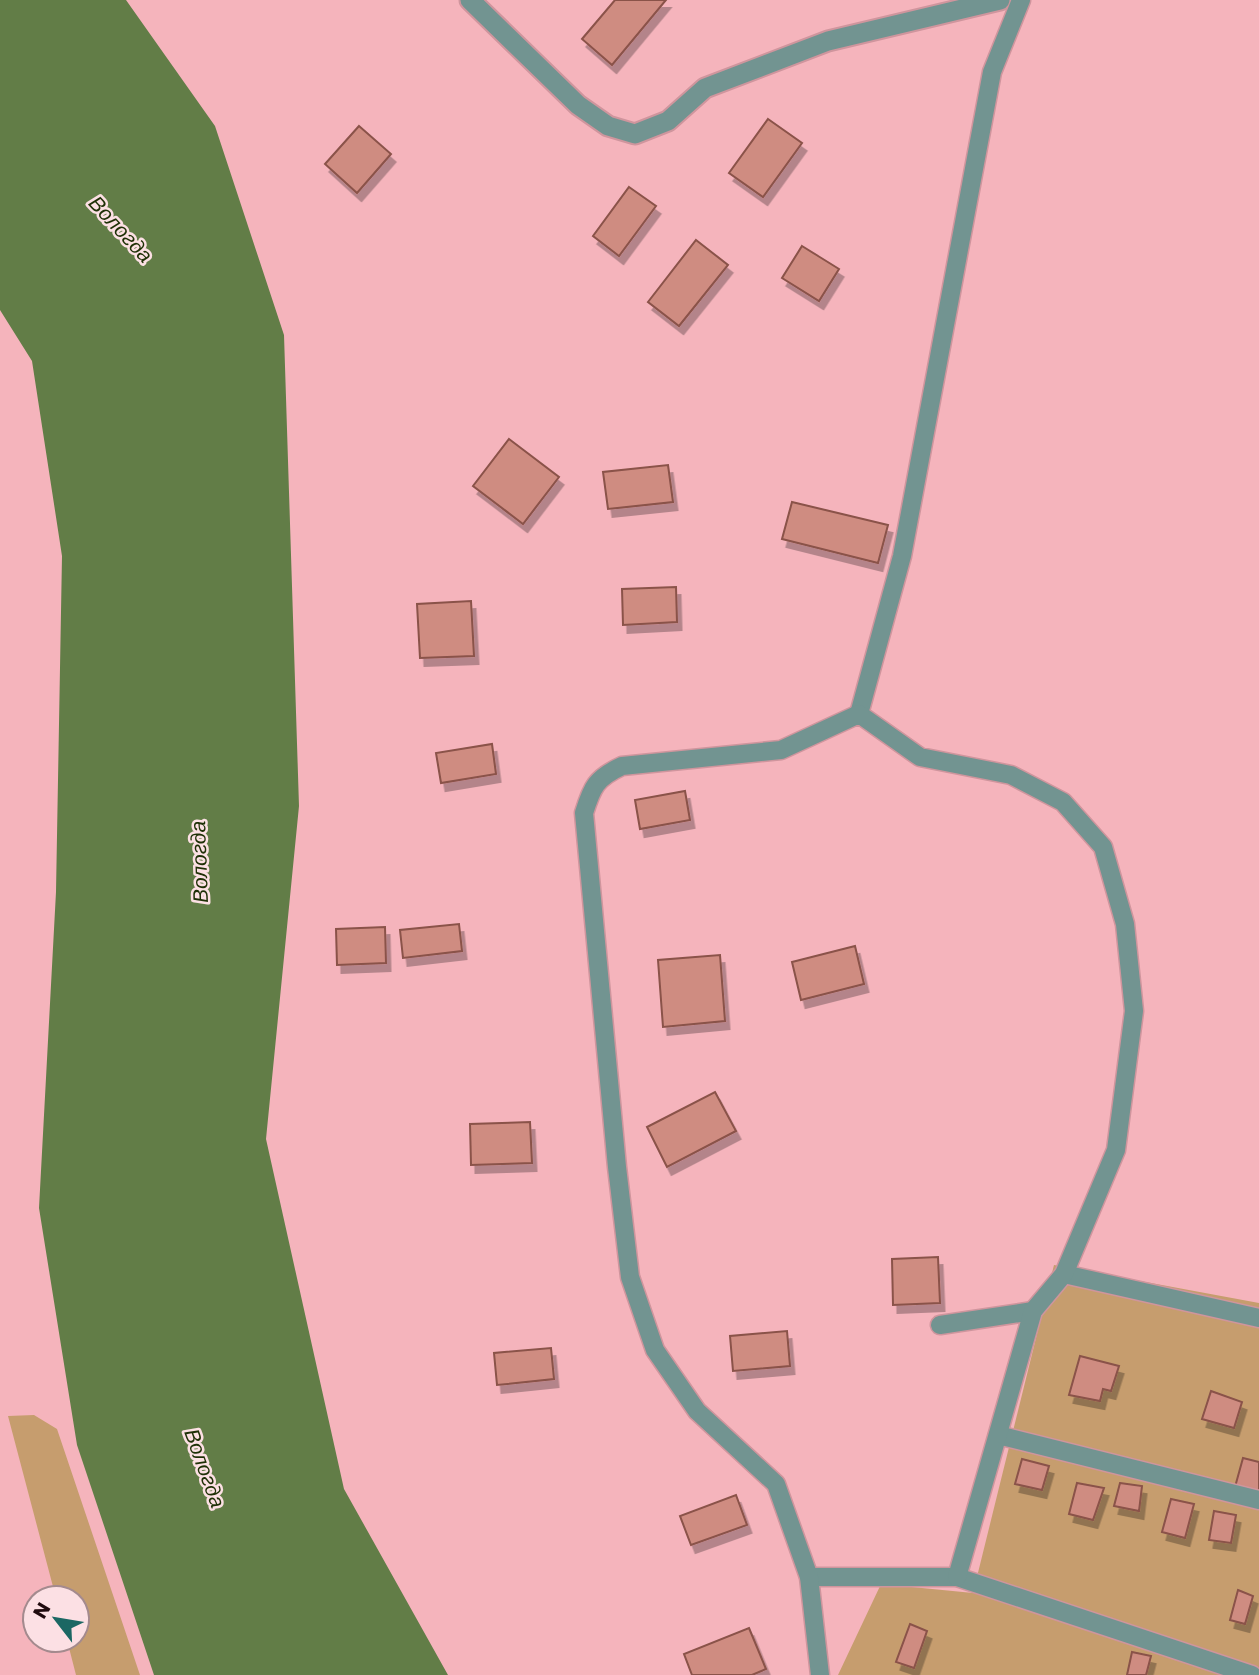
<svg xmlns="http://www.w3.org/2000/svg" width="1259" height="1675" font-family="Poppins,sans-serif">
<defs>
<filter id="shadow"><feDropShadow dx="4.5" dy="8" stdDeviation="0" flood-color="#0004"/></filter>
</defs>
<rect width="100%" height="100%" fill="#f5b4bc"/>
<g fill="#c69d6e">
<path d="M1054,1265L1259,1303V1675H838L881,1584L973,1593Z"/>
<path d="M34,1415L57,1429L140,1675H76L67,1640H77V1598H56L8,1416Z"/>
</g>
<path fill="#627d47" d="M0,0H126L215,126L284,335L299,806L266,1139L344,1489L448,1675H154L77,1445L39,1208L56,892L62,556L32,361L0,310Z"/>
<g fill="#cf8c81" stroke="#8a5249" stroke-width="2" filter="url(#shadow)">
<path d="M615,0H666L612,65L582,39Z"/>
<path d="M768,119L802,143L763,197L729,173Z"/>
<path d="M359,126L391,154L357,193L325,164Z"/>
<path d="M629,187L656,206L619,256L593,236Z"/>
<path d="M696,240L728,265L679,326L648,302Z"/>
<path d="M802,246L839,269L819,301L782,278Z"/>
<path d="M509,439L559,477L523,524L473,486Z"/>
<path d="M668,465L673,502L608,509L603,472Z"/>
<path d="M792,502L888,525L878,563L782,539Z"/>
<path d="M676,587L677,622L623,625L622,589Z"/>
<path d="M471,601L474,656L420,658L417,604Z"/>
<path d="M492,744L496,774L441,783L436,753Z"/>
<path d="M685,791L690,820L640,829L635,800Z"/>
<path d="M459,924L462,951L403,958L400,930Z"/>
<path d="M385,927L386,963L337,965L336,929Z"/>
<path d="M855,946L864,984L801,1000L792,962Z"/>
<path d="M720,955L725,1021L663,1027L658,960Z"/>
<path d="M715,1092L736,1131L667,1167L647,1127Z"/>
<path d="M530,1122L532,1163L471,1165L470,1124Z"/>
<path d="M938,1257L940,1303L893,1305L892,1259Z"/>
<path d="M787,1331L790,1366L733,1371L730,1336Z"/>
<path d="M551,1348L554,1379L497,1385L494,1353Z"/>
<path d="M1080,1356L1119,1366L1111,1391L1103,1389L1100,1401L1069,1395Z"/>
<path d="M1211,1391L1242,1402L1234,1428L1202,1419Z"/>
<path d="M1243,1458L1259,1462V1493L1235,1487Z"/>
<path d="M1022,1459L1049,1466L1042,1490L1015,1484Z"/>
<path d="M1077,1483L1104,1488L1093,1520L1069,1514Z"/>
<path d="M1120,1483L1142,1486L1139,1511L1114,1506Z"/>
<path d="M736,1495L747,1525L691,1545L680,1516Z"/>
<path d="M1171,1499L1194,1504L1185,1538L1162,1532Z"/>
<path d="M1214,1511L1236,1515L1231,1543L1209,1540Z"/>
<path d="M1238,1590L1253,1596L1245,1624L1230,1620Z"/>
<path d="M910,1624L927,1631L914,1668L896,1662Z"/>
<path d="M749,1628L766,1669L752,1675H692L684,1654Z"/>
<path d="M1132,1652L1151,1656L1146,1675H1127Z"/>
</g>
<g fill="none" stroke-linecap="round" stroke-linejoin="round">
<g stroke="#cf959d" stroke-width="21">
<g id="service">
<path d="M859,714L902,556L992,72L1021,0"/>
<path d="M1064,1274L1259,1318"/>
<path d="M940,1325L1033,1311"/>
<path d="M998,1435L1259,1500"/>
<path d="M809,1577H957L1252,1675"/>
<path d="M820,1675L809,1577L776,1484L697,1411L655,1350L630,1277L617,1167L584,813C592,787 596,778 622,766L781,750L859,714L920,757L1011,775L1063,802L1103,847L1125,924L1134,1011L1116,1150L1064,1274L1033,1311L957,1577"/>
</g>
</g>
<g stroke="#cf959d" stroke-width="23">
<path id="minor" d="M470,0L578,105L608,126L635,134L668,121L705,88L828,41L1000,0"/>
</g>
<use href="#service" stroke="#729491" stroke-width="18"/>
<use href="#minor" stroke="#729491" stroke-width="19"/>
</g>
<g text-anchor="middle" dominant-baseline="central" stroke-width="5" stroke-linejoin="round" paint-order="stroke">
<g font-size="21" font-style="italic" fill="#1e3006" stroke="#fce0e4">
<text transform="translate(121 229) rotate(47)">Вологда</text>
<text transform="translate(199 862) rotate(-92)">Вологда</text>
<text transform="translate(205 1468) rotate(70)">Вологда</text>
</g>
</g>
<g transform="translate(56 1619) rotate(301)"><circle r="33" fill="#fce0e4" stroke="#a48a8e" stroke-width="2"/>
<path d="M0-5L12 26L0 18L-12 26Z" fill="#1b6763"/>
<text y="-10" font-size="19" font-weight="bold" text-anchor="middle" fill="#200a0e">N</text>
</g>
</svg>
